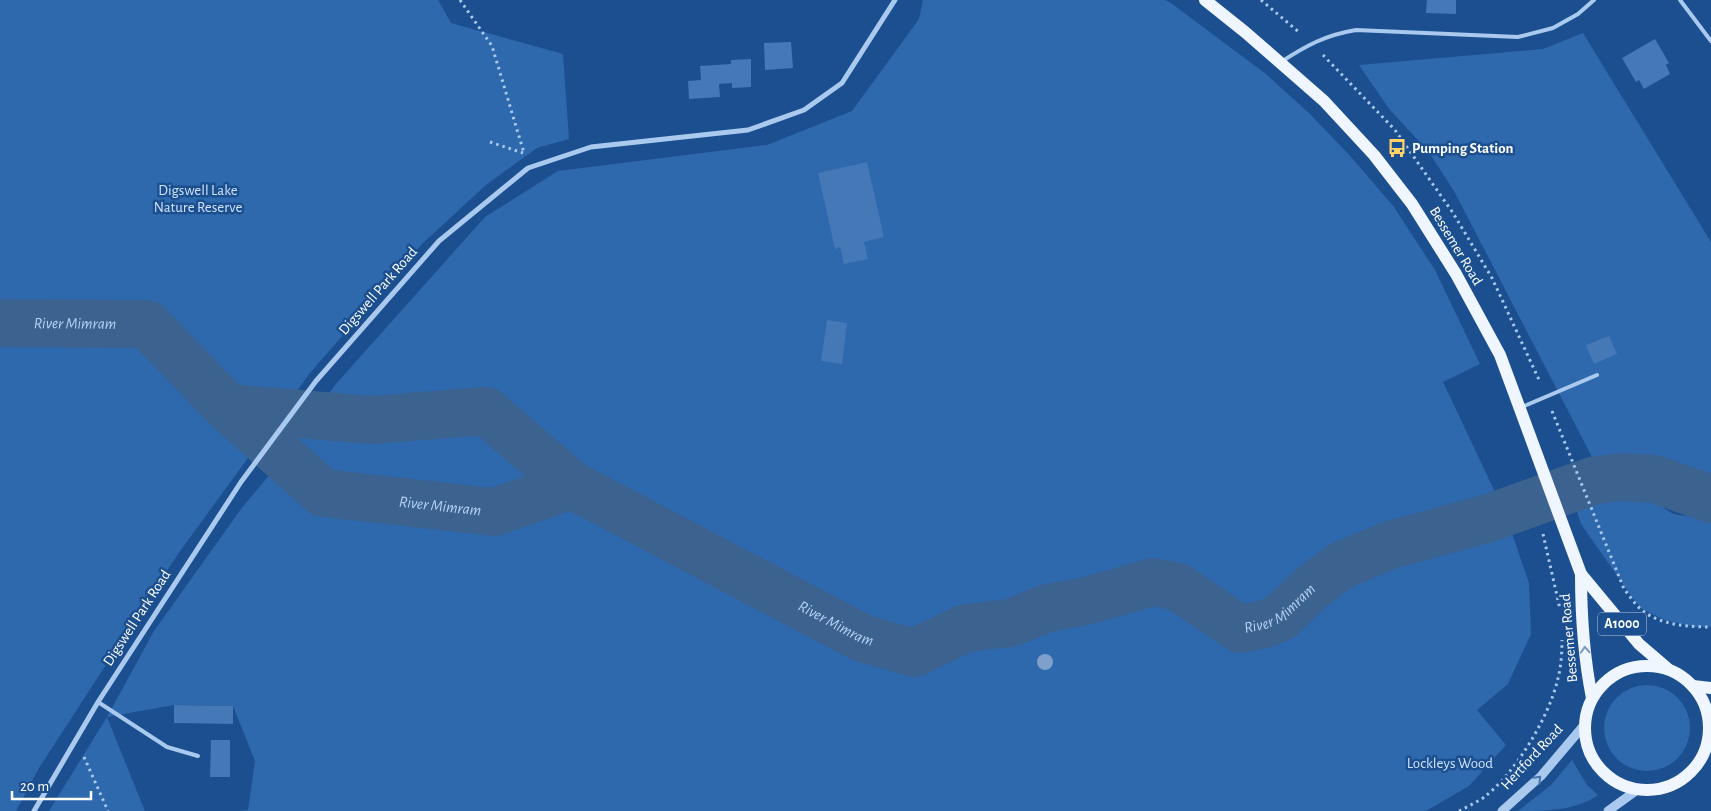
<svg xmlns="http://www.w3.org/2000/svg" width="1711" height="811" font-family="'Alegreya Sans',sans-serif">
<rect width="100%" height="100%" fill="#1b4f8f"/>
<g fill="#2e69ad">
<path d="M0,0H438L451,23L563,54L569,139L537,148L486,185L423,243L310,373L178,554L39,768L16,811H0Z"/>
<path d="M923,0H1165L1171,3L1266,74L1310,114L1352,158L1394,207L1435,270L1480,364L1443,382L1505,513L1529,583L1531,634L1508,684L1477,710L1506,745L1469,786L1426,811H239L248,810L255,761L233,706L174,705L107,717L145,811H49L107,717L154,631L241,509L276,467L335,385L485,217L558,171L767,145L852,111L919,19Z"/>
<path d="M1583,33L1711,242V486L1677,469L1647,462L1592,457L1454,191L1428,151L1390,110L1359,65L1543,49Z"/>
<path d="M1603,484L1645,486C1669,517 1673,519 1711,513V627H1695L1665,620L1642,609L1632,597L1581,524L1572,496Z"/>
<circle cx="1647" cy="728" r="43"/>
<path d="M1572,760L1587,785L1598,795C1575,811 1546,811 1518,811L1551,785Z"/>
</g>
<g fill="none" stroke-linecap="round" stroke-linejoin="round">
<g stroke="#3c6290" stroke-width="48">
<path id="s1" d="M0,323L147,324L228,408L323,493L494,512L572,485L862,638L914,653L966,628L1010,623L1048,608L1086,601L1153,582L1178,587L1240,629L1265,624L1281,617L1312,587L1342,565L1390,545L1489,518L1595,480L1623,477L1655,479L1711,499"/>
<path d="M228,408L371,420L486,411L572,485"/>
</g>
</g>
<g fill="#4478b7">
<path d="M1427,0H1456V14L1426,13Z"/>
<path d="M1655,39L1669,63L1666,65L1670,74L1644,89L1639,80L1636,82L1622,58Z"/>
<path d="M791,42L793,68L765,70L764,43Z"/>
<path d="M751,59V87L732,88V83L719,84L720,97L689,99L688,81L701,80L700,66L731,64V60Z"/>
<path d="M867,162L884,237L864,242L868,259L844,264L840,247L835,249L818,173Z"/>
<path d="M827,320L847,323L842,364L821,361Z"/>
<path d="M1609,336L1617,354L1594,364L1586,345Z"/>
<path d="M174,705L233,706V724L174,723Z"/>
<path d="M211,740H230V777H210Z"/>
</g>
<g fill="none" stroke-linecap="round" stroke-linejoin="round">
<g stroke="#a9c9ee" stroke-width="3" stroke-dasharray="2.5 4" stroke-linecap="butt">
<path d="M460,0L492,46L524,153"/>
<path d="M1261,0L1300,33"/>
<path d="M1323,55L1395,130L1453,213L1492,278L1540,382"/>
<path d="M490,142L523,153"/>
<path d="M1552,411L1624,589C1630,596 1635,605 1642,610C1659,625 1689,627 1711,627"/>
<path d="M1543,534L1560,609"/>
<path d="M84,757L108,811"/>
<path d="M1459,811C1467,807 1475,803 1483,798C1514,775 1548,719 1557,682C1561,668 1562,654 1562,640"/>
</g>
<g stroke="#a9c9ee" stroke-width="4">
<path d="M1680,0L1711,41"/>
<path d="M1281,62C1307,45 1326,35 1356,30L1518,37L1553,28L1578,14L1594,0"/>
<path d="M1522,407L1597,375"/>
<path d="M98,702L167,747L198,756"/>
</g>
<path stroke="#a9c9ee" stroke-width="5" d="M34,811L98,702L241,482L316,381L439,241L528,168L591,147L748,130L804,110L842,83L895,0"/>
<g stroke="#a9c9ee" stroke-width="9">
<path d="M1502,811L1541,776L1585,724"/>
<path d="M1608,811L1637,790"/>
</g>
<g stroke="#f0f6ff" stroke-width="12">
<path d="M1205,0L1245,32L1324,101L1374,155L1412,204L1456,274L1500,355L1581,574C1581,616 1584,658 1592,698"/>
<path d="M1581,574L1639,644L1667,668"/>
<circle cx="1647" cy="728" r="62"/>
<path d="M1693,686L1711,688"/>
</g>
</g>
<circle fill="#7ea0ca" cx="1045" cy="662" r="8"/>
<defs><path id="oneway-chevron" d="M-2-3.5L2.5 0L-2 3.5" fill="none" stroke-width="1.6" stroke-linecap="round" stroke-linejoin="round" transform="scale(1.25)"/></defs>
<use stroke="#7b9ac1" href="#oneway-chevron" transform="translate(1585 650) rotate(-93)"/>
<use stroke="#4674ac" href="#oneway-chevron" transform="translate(1538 779) rotate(-46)"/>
<defs>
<g id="bus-bare" transform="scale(1.5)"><path d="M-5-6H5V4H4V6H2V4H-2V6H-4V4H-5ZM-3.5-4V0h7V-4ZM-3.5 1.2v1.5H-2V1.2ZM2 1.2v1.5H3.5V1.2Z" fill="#ffd166" stroke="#1b4f8f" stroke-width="2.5" paint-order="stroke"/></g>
</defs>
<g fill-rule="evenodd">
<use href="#bus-bare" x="1397" y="148"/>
</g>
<g text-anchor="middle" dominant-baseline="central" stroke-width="5" stroke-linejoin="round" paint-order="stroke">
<rect fill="#1b4f8f" stroke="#bbcadd" stroke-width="1" x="1598" y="612.5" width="48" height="23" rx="4"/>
<g font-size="14" font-weight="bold" fill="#fff">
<text x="1622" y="624">A1000</text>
</g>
<g font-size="15" font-weight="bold" fill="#fff" stroke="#1b4f8f" text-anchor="start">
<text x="1412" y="148">Pumping Station</text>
</g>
<g font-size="15" fill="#cfe3fa" stroke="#1b4f8f">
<text x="198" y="190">Digswell Lake<tspan x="198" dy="17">Nature Reserve</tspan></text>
<text x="1450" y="763">Lockleys Wood</text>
</g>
<g font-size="15" fill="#fff" stroke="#1b4f8f">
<text transform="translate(1456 246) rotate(59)">Bessemer Road</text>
<text transform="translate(378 291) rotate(-49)">Digswell Park Road</text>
<text transform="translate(137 618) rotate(-57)">Digswell Park Road</text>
<text transform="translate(1569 638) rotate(-95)">Bessemer Road</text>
<text transform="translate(1532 757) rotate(-47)">Hertford Road</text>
</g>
<g font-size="16" font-style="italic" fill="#b5d3f5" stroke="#1b4f8f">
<text stroke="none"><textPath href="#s1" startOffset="75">River Mimram</textPath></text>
<text stroke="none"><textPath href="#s1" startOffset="509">River Mimram</textPath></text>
<text stroke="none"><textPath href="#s1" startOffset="1425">River Mimram</textPath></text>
<text stroke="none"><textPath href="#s1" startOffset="944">River Mimram</textPath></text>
</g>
</g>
<path d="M12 791v8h79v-8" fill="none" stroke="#ffffff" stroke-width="2.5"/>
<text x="20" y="791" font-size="15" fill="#ffffff" stroke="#1b4f8f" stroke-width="4" paint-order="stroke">20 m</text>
</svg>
